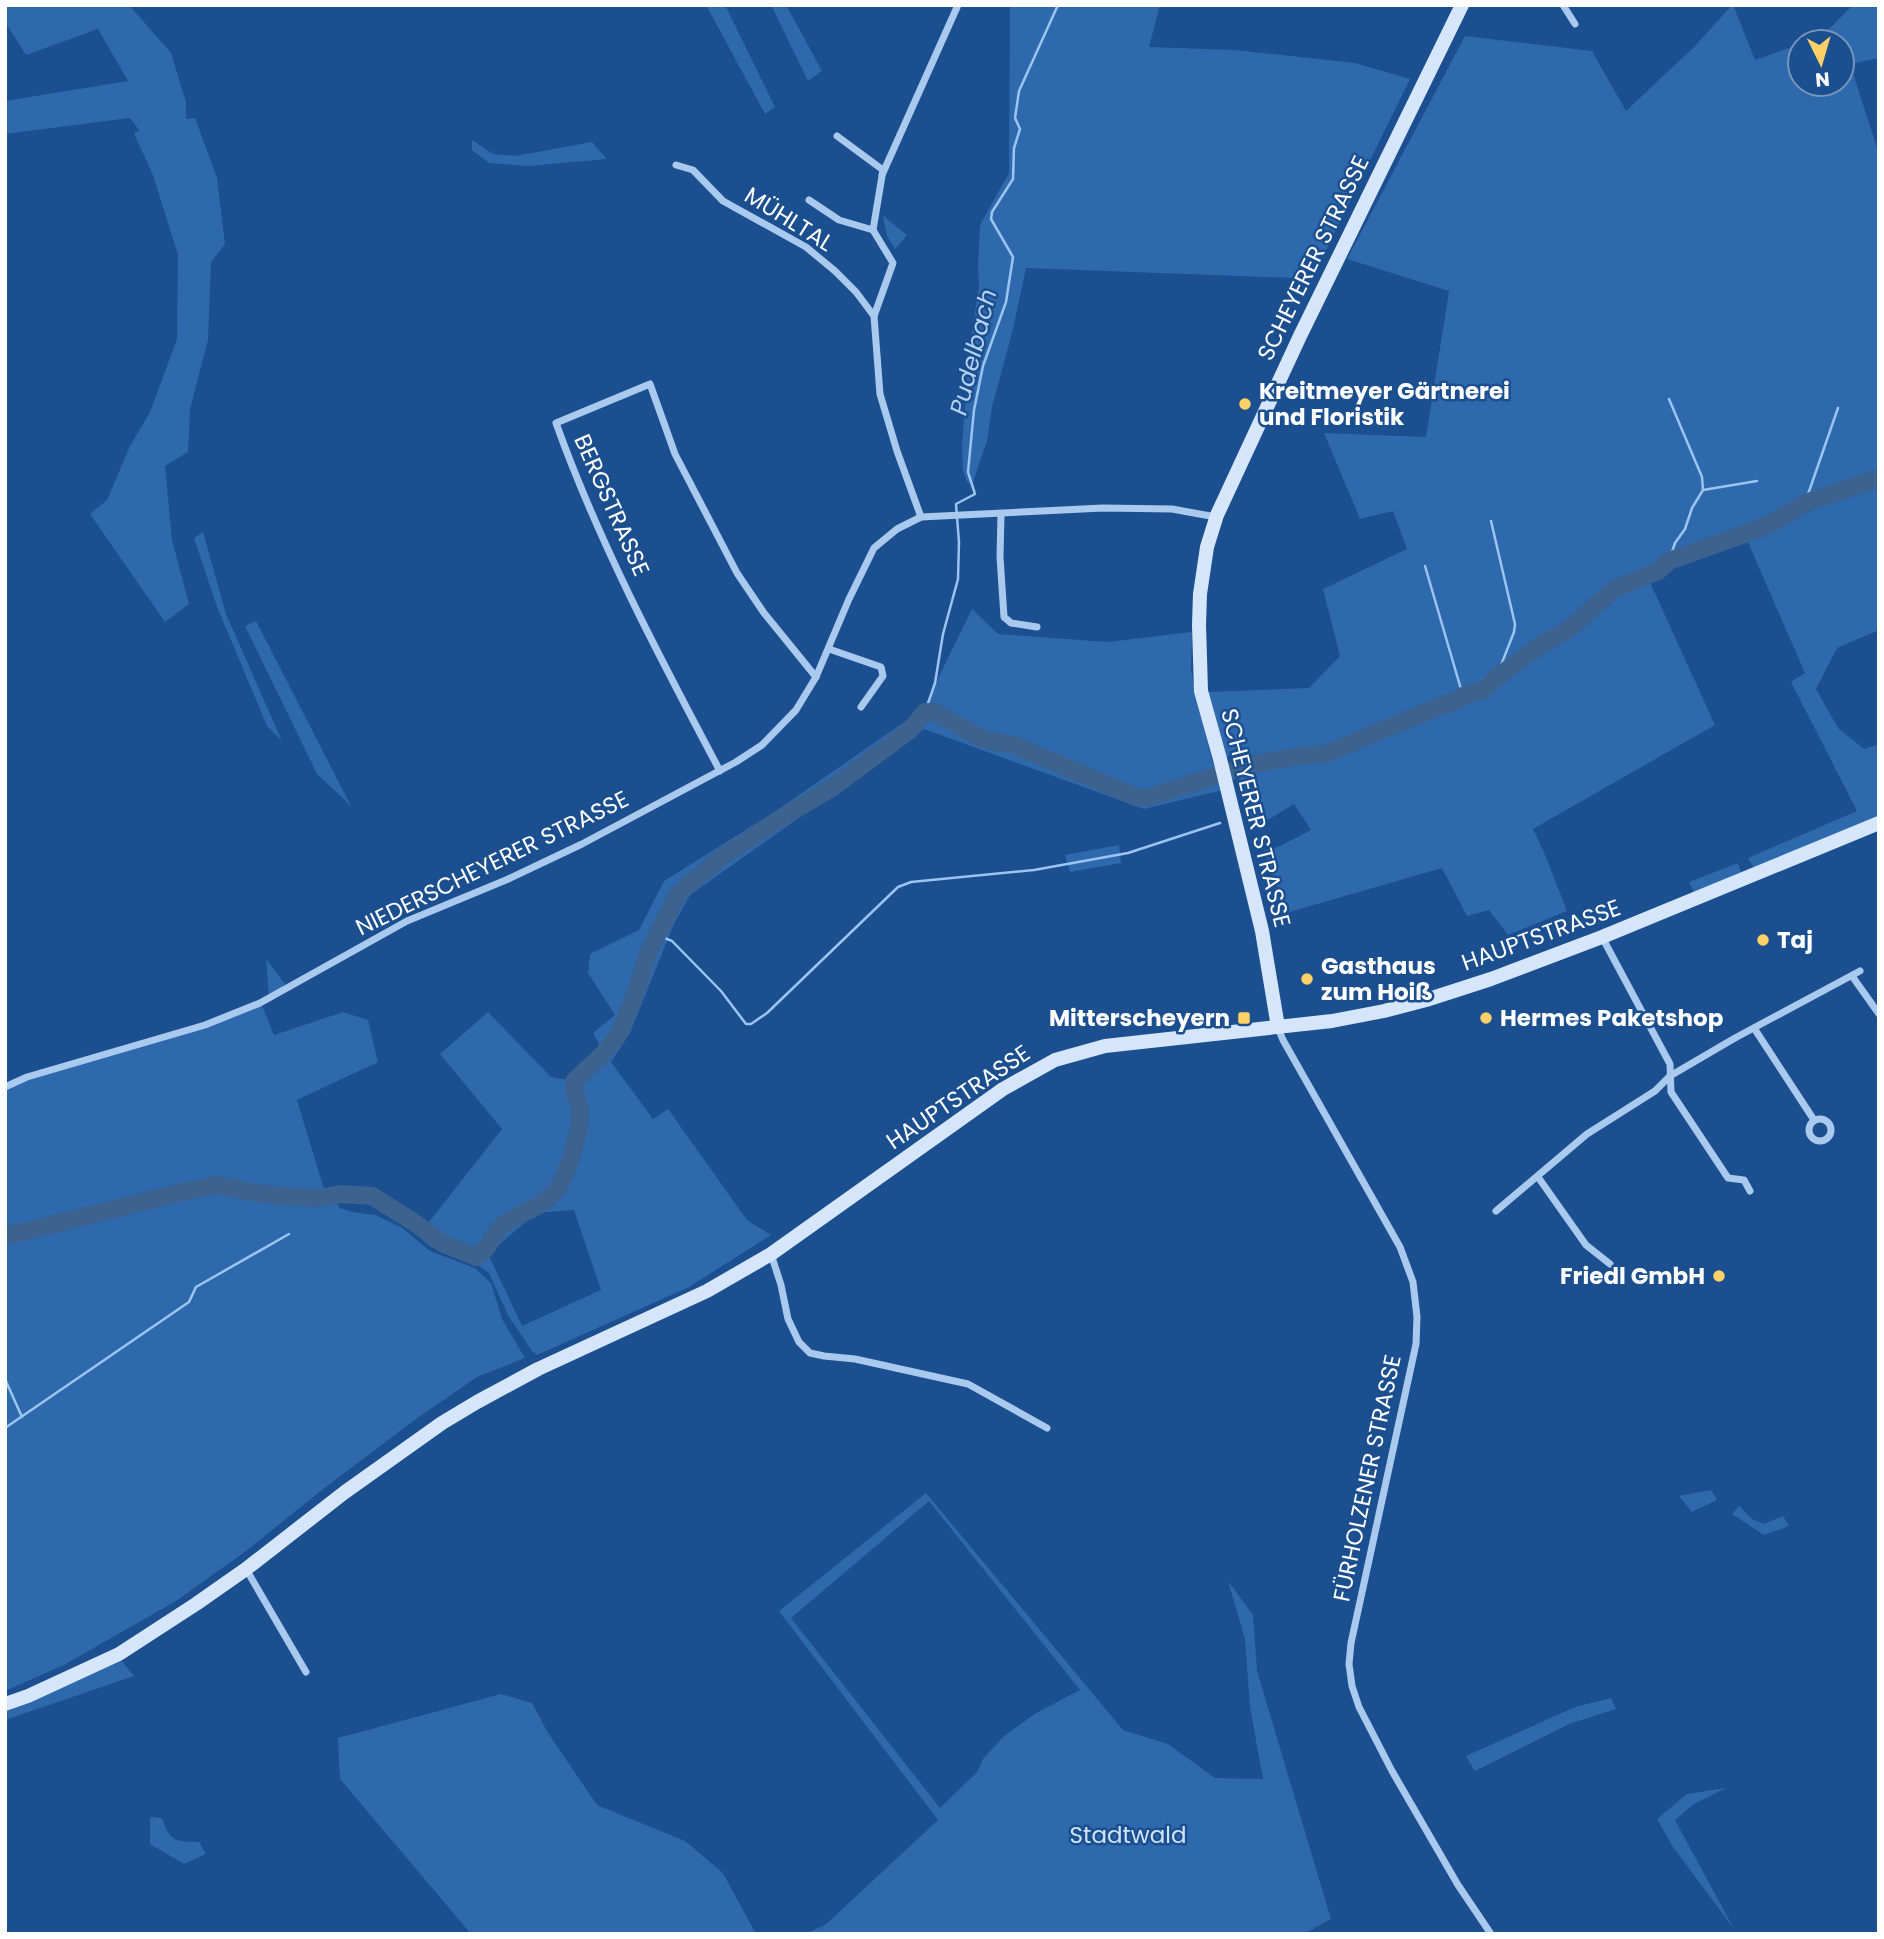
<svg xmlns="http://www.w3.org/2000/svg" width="1884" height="1939" font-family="Poppins,sans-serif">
<rect width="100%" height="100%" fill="#1b4f8f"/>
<g fill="#2e69ad" fill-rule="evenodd">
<path d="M5,5H129L171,53L186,102V119L195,118L217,178L225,244L211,262L208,340L190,409L188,452L165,466L172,540L189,604L165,622L90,514L107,500L130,446L150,412L177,339L178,255L153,175L134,134L139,130L130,118L5,134V101L128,81L98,29L26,55L5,22Z"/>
<path d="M706,5H725L775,107L765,114Z"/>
<path d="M771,5H786L822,71L808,81Z"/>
<path d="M1010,5H1160L1149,47L1235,50L1355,63L1410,79L1325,252L1312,248L1294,278L1026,268L1013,329L992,407L987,441L972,485L967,482L963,470L962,446L969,351L979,286L978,267L980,225L1009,173Z"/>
<path d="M1732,5H1737L1734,7L1755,60L1800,44V84H1842V42H1805L1823,35L1851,7L1856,5H1879V58L1850,64L1879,154V468L1805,503L1669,561L1644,577L1614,589L1568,630L1484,690L1463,696L1442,697L1324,747L1249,760L1242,753L1225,757L1208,692L1309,688L1340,656L1323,589L1407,549L1393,511L1360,519L1324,433L1426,437L1449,291L1347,259L1465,36L1592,51L1626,111L1695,46Z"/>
<path d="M472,140L493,154L515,156L592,142L607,159L528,166L489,163L472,150Z"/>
<path d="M883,216L907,235L895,249L887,236Z"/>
<path d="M1879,483V630L1837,648L1816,689L1838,728L1864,749L1879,744V817L1755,870L1748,858L1857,811L1791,682L1805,673L1747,540L1832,501Z"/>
<path d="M203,532L226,614L282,741L267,726L217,607L194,538Z"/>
<path d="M1648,578L1715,725L1533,829L1544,852L1567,911L1508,935L1489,910L1467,916L1442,868L1286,913L1264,850L1278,847L1311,830L1294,804L1255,828L1237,773L1280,764L1320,760L1469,701L1497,685L1571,634L1616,594Z"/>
<path d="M972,609L998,634L1107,642L1192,632L1191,671L1211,757L1223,790L1144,809L924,729L690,895L673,926L630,1033L611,1062L653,1119L668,1109L747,1220L771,1235L689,1287L537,1355L532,1351L508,1315L489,1273L476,1264L431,1247L418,1236L502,1129L440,1054L488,1012L551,1077L574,1081L604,1053L593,1033L615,1015L588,973L590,954L639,930L664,881L773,813L923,709ZM574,1210L601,1290L522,1326L488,1254L536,1213Z"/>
<path d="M256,621L351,806L317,774L245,626Z"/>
<path d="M1119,845L1121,863L1070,872L1065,855Z"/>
<path d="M1738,863L1742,875L1694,892L1689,882Z"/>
<path d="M266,959L288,988L261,1003L274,1035L343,1012L368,1020L378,1062L297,1100L323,1186L340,1208L352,1212L375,1215L401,1227L430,1251L475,1268L491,1283L502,1319L525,1358L477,1377L416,1419L322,1490L246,1551L176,1601L64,1665L5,1691V1087L27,1077L205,1025L269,999Z"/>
<path d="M1711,1490L1717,1500L1692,1512L1679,1496Z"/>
<path d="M926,1493L1123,1730L1168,1744L1215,1778L1263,1779L1250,1707L1245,1639L1228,1581L1253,1615L1257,1671L1331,1919L1304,1934H805L825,1925L938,1820L779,1611ZM929,1501L1080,1690L1036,1713L1003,1737L983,1759L977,1772L940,1808L791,1618Z"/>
<path d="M1739,1506L1752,1519L1764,1524L1783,1516L1789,1526L1764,1535L1732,1514Z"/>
<path d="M120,1659L134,1676L5,1720V1709Z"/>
<path d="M501,1694L532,1703L548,1733L597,1805L685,1841L723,1873L756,1934H471L340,1779L338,1738Z"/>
<path d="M1611,1698L1616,1709L1569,1724L1475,1771L1466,1756L1575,1707Z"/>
<path d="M1726,1788L1694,1804L1675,1820L1734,1929L1673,1847L1657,1819L1687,1794Z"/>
<path d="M150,1817L162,1818C169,1841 176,1842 199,1842L206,1854L184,1864L150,1844Z"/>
</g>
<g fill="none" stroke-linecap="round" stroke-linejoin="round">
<g stroke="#9cc4f0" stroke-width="2.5">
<path d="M1703,490L1757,481"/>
<path d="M1805,503L1838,408"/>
<path d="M1491,521L1515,624L1514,632L1496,678"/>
<path d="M1669,561L1675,543L1685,529L1692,508L1703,490L1702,477L1669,399"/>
<path d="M1425,566L1463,696"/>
<path d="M925,712L935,683L943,634L958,579L959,542L956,504L975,494L968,472L974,410L983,366L1006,302L1013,257L991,219L992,212L1013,179L1014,148L1020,129L1015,118L1019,91L1058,5"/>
<path d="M657,935L672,941L721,991L746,1024H751L767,1013L898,887L911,882L1034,870L1128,853L1220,823"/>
<path d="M5,1379L22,1417"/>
<path d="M5,1428L189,1302L196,1287L289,1234"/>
</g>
<path stroke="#3c6290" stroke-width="18" d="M5,1235L23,1232L186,1191L218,1185L255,1193L293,1197L319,1198L341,1194L372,1196L412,1221L444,1244L476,1257C488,1252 491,1235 503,1225C518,1213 539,1209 553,1194C566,1181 581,1130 580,1112C580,1106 578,1103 576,1097C574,1092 574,1086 574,1081L604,1053L618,1035L633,1001L649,951L678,894L720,858L778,820L833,787L910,730L925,712H934L985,740L1014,745L1136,797L1147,798L1249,765L1299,756L1325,754L1443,705L1455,702L1463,696L1484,690L1496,678L1542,644L1568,630L1614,589L1658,571L1669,561L1758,529L1774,522L1805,503L1879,478"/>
<g stroke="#a9c9ee" stroke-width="7">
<path d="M1563,5L1575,24"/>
<path d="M837,136L883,170L873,230"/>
<path d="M676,165L693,170L723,201L806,247L835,271L856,292L874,316"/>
<path d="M882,175L958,5"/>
<path d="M809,200L839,220L873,230L893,263L874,316L880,394L897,451L921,517"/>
<path d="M1001,514L1000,557L1004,617L1011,623L1037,627"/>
<path d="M829,649L881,667L883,676L861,707"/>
<path d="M720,771C660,658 599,543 556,423L650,384L675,454L737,573L764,613L816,677"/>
<path d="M1602,937L1670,1064L1671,1092L1728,1178L1744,1180L1750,1191"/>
<path d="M1852,976L1879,1014"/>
<path d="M1278,1028L1283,1040L1400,1247L1413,1282L1417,1317L1416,1344L1351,1643L1349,1664L1352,1686L1359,1707L1392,1771L1458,1885L1491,1934"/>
<path d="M1754,1028L1814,1120"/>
<path d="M5,1087L27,1077L205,1025L260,1003L407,921L506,880L582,844L736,762L762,745L796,710L816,677L849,599L874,548L897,529L921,517L1103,508L1172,509L1216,517"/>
<circle cx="1820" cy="1130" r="11"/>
<path d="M1538,1177L1586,1245L1610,1264"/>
<path d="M1496,1211L1587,1134L1655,1091L1670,1076L1735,1038L1860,971"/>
<path d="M771,1254L781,1285L788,1319L799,1342L810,1353L824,1356L855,1359L968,1384L1047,1428"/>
<path d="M246,1569L306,1672"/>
</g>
<g stroke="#d6e6fa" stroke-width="14">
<path d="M1278,1027L1262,931L1220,759L1201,691L1199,625L1200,594L1207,547L1217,515L1300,336L1462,5"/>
<path d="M5,1704L28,1696L119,1654L196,1604L246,1569L345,1492L442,1423L477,1402L538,1369L707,1291L771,1254L1003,1089L1055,1060L1105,1046L1332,1021L1384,1011L1426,1000L1491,979L1602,937L1879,823"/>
</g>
</g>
<g fill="#ffd166" stroke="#1b4f8f" stroke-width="2.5">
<circle cx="1245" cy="404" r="7"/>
<circle cx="1763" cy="940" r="7"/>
<circle cx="1307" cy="979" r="7"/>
<rect x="1237" y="1011" width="14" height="14" rx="3.5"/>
<circle cx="1486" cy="1018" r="7"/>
<circle cx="1719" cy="1276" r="7"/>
</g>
<g text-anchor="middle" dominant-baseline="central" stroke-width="5" stroke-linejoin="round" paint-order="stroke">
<g font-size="23" fill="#fff" stroke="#1b4f8f">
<text transform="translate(789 219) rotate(32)">MÜHLTAL</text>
<text transform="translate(1313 258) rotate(-64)">SCHEYERER STRASSE</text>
<text transform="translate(612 505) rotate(66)">BERGSTRASSE</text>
<text transform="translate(1256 818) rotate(76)">SCHEYERER STRASSE</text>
<text transform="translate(492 863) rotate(-26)">NIEDERSCHEYERER STRASSE</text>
<text transform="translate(1541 935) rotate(-20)">HAUPTSTRASSE</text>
<text transform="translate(958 1097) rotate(-34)">HAUPTSTRASSE</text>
<text transform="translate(1367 1478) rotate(-78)">FÜRHOLZENER STRASSE</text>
</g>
<g font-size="23" font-weight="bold" fill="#fff" stroke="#1b4f8f" text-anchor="start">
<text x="1259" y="391">Kreitmeyer Gärtnerei<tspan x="1259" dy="26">und Floristik</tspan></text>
<text x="1777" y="940">Taj</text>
<text x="1321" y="966">Gasthaus<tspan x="1321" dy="26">zum Hoiß</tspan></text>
<text x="1230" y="1018" text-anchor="end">Mitterscheyern</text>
<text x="1500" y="1018">Hermes Paketshop</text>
<text x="1705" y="1276" text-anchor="end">Friedl GmbH</text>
</g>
<g font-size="23" fill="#cfe3fa" stroke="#1b4f8f">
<text x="1128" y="1835">Stadtwald</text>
</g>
<g font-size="24" font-style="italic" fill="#b5d3f5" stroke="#1b4f8f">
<text transform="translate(973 352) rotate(-76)">Pudelbach</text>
</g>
</g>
<rect width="1884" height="1939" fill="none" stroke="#ffffff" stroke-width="14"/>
<g transform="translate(1821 63) rotate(175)"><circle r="33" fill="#1b4f8f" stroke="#7695bc" stroke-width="2"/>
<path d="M0-5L12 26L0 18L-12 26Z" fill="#ffd166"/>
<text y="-10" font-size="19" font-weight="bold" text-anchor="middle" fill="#ffffff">N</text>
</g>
</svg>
